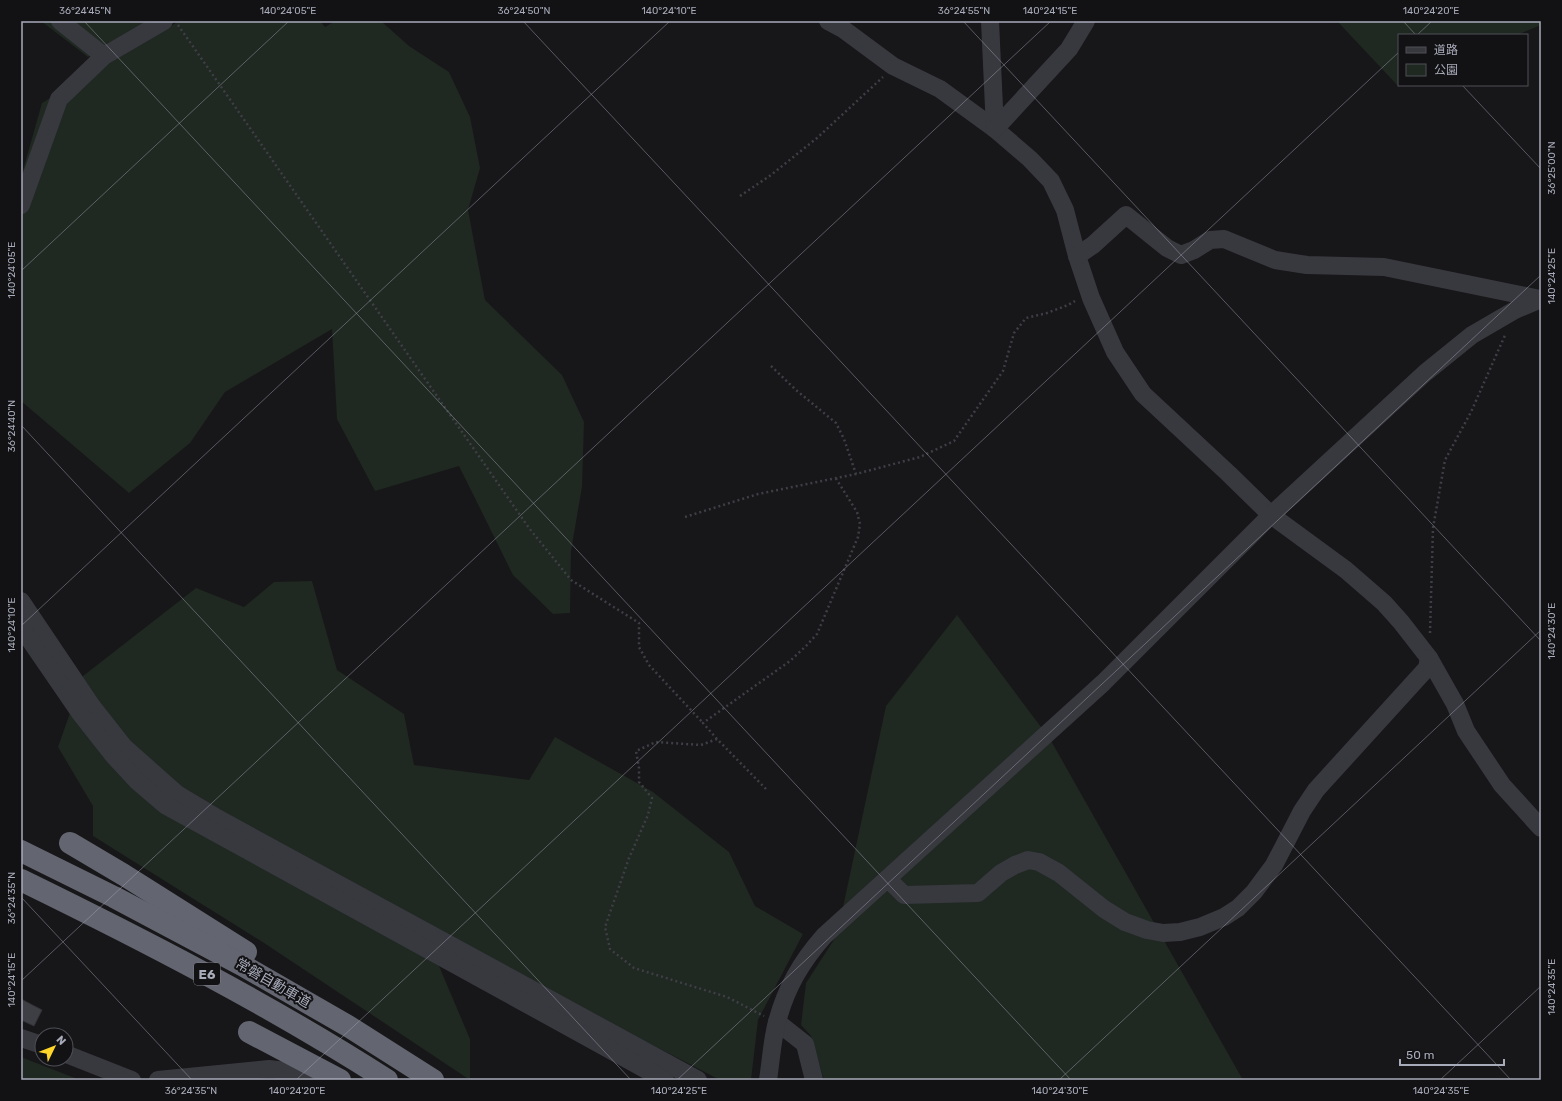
<svg xmlns="http://www.w3.org/2000/svg" width="1562" height="1101" font-family="Rubik,'Noto Sans JP',sans-serif">
<rect width="100%" height="100%" fill="#171719"/>
<g fill="#1f2821">
<path d="M41,21H157L88,57Z"/>
<path d="M179,21H320L325,27L335,21H381L409,46L449,72L470,117L480,168L468,210L485,300L562,375L584,422L582,487L571,551L570,613L553,614L513,575L459,466L375,491L337,419L332,329L225,392L190,443L129,493L21,401V177L42,103Z"/>
<path d="M1337,21H1541V25L1517,35H1399V85H1403L1399,87Z"/>
<path d="M312,581L337,670L404,714L414,765L529,780L555,737L653,792L729,852L755,906L803,934L758,1020L751,1080H720L448,939L439,966L470,1039V1080L261,941L93,836V806L58,747L83,676L196,588L244,607L274,582Z"/>
<path d="M957,615L1050,739L1243,1080H824L811,1036L801,1025L806,983L837,935L886,706Z"/>
<path d="M21,1057L80,1080H21Z"/>
</g>
<path fill="#3e3f44" stroke="#323136" d="M21,999L42,1010L34,1026L21,1020Z"/>
<g fill="none" stroke-linecap="round" stroke-linejoin="round">
<g stroke="#3e3f46" stroke-width="2.5" stroke-dasharray="2 3" stroke-linecap="butt">
<path d="M178,25L529,528L571,580L639,623V647L649,665L703,723"/>
<path d="M740,196L771,175L817,138L883,77"/>
<path d="M771,366L796,390L836,423L844,439L856,474"/>
<path d="M685,517L758,494L856,474L920,457L954,441L1003,371L1014,333L1026,318L1047,313L1068,305L1075,301"/>
<path d="M1430,633L1433,528L1445,460L1471,412L1506,333"/>
<path d="M717,739L701,745L656,742L636,751L639,768V782L652,798L648,815L629,858L605,927L610,949L634,968L727,997L764,1016"/>
<path d="M766,789L717,739L703,723L790,661L806,646L817,634L858,537L860,524L857,512L835,477"/>
</g>
<g stroke="#38383f" stroke-width="18">
<path d="M60,21L104,56"/>
<path d="M828,21L843,29L893,66L940,89L995,129L1030,159L1051,181L1065,210L1077,256L1091,298L1115,352L1143,394L1229,474L1271,515L1346,570L1384,603L1401,622L1429,658L1455,704L1466,731L1502,785L1541,828"/>
<path d="M990,21L995,129"/>
<path d="M995,129L1069,49L1086,21"/>
<path d="M21,205L59,99L104,56L164,21"/>
<path d="M1077,256L1093,245L1126,215L1167,248L1181,255L1194,250L1210,240L1224,239L1275,260L1307,265L1384,267L1540,299"/>
<path d="M21,601L91,705L124,747L177,794L217,818L698,1080"/>
<path d="M21,627L80,713L113,755L137,781L165,805L665,1080"/>
<path d="M888,879L904,895L978,893L1001,873L1015,865L1028,860L1039,862L1059,873L1104,909L1125,922L1147,930L1163,933L1180,932L1200,927L1224,917L1238,908L1254,892L1274,865L1302,811L1316,790L1427,668L1429,658"/>
<path d="M777,1022L805,1044L814,1080"/>
<path d="M21,1038L42,1045"/>
<path d="M66,1054L132,1080"/>
<path d="M158,1080L269,1069L286,1071L310,1080"/>
<path d="M768,1080C771,1061 772,1040 777,1022C786,988 801,962 824,936L1103,683L1271,515L1425,373L1472,335L1515,310L1541,299"/>
</g>
<g stroke="#636570" stroke-width="22">
<path d="M70,843L124,875L246,952"/>
<path d="M21,851L114,897L242,965L348,1026L433,1080"/>
<path d="M21,880C146,941 270,1005 387,1080"/>
<path d="M249,1032L340,1080"/>
</g>
</g>
<path fill="none" stroke="#a8abba" stroke-width="1" stroke-opacity="0.45" d="M84,21L1071,1080M523,21L1511,1080M963,21L1541,641M1403,21L1416,35M1417,35L1432,21M1462,85L1541,169M21,271L289,21M21,425L631,1080M21,626L670,21M21,897L192,1080M21,981L1051,21M296,1080L1399,52M677,1080L1541,275M1059,1080L1541,630M1440,1080L1541,986"/>
<g text-anchor="middle" dominant-baseline="central" stroke-width="4" stroke-linejoin="round" paint-order="stroke">
<rect fill="#121214" stroke="#7b7d88" stroke-width="1" x="194" y="963" width="26" height="22" rx="3"/>
<g font-size="13" font-weight="bold" fill="#a8abba">
<text x="207" y="974">E6</text>
</g>
<g font-size="14" fill="#a8abba" stroke="#121214">
<text transform="translate(273 983) rotate(30)">常磐自動車道</text>
</g>
</g>
<rect width="1562" height="1101" fill="none" stroke="#121214" stroke-width="44"/>
<rect x="1398" y="34" width="130" height="52" fill="#121214" stroke="#4e4f56"/>
<rect x="1406" y="47" width="20" height="6" fill="#38383f" stroke="#4e4f56"/>
<text x="1434" y="54" font-size="12" fill="#a8abba">道路</text>
<rect x="1406" y="64" width="20" height="12" fill="#1f2821" stroke="#4e4f56"/>
<text x="1434" y="74" font-size="12" fill="#a8abba">公園</text>
<g transform="translate(54 1047) rotate(47)"><circle r="19" fill="#121214" stroke="#4e4f56"/>
<path d="M0-3L7 15L0 10L-7 15Z" fill="#ffd529"/>
<text y="-6" font-size="11" font-weight="bold" text-anchor="middle" fill="#a8abba">N</text>
</g>
<path d="M1400 1059v6h104v-6" fill="none" stroke="#a8abba" stroke-width="2"/>
<text x="1406" y="1059" font-size="12" fill="#a8abba" stroke="#121214" stroke-width="3" paint-order="stroke">50 m</text>
<rect x="22" y="22" width="1518" height="1057" fill="none" stroke="#a8abba" stroke-width="1.5"/>
<g font-size="10" text-anchor="middle" fill="#a8abba">
<text x="85" y="14">36°24'45"N</text>
<text x="288" y="14">140°24'05"E</text>
<text x="524" y="14">36°24'50"N</text>
<text x="669" y="14">140°24'10"E</text>
<text x="964" y="14">36°24'55"N</text>
<text x="1050" y="14">140°24'15"E</text>
<text x="1431" y="14">140°24'20"E</text>
<text transform="translate(1551 168) rotate(-90)" y="4">36°25'00"N</text>
<text transform="translate(11 270) rotate(-90)" y="4">140°24'05"E</text>
<text transform="translate(1551 276) rotate(-90)" y="4">140°24'25"E</text>
<text transform="translate(11 426) rotate(-90)" y="4">36°24'40"N</text>
<text transform="translate(11 625) rotate(-90)" y="4">140°24'10"E</text>
<text transform="translate(1551 631) rotate(-90)" y="4">140°24'30"E</text>
<text transform="translate(11 898) rotate(-90)" y="4">36°24'35"N</text>
<text transform="translate(11 980) rotate(-90)" y="4">140°24'15"E</text>
<text transform="translate(1551 987) rotate(-90)" y="4">140°24'35"E</text>
<text x="191" y="1094">36°24'35"N</text>
<text x="297" y="1094">140°24'20"E</text>
<text x="679" y="1094">140°24'25"E</text>
<text x="1060" y="1094">140°24'30"E</text>
<text x="1441" y="1094">140°24'35"E</text>
</g>
</svg>
